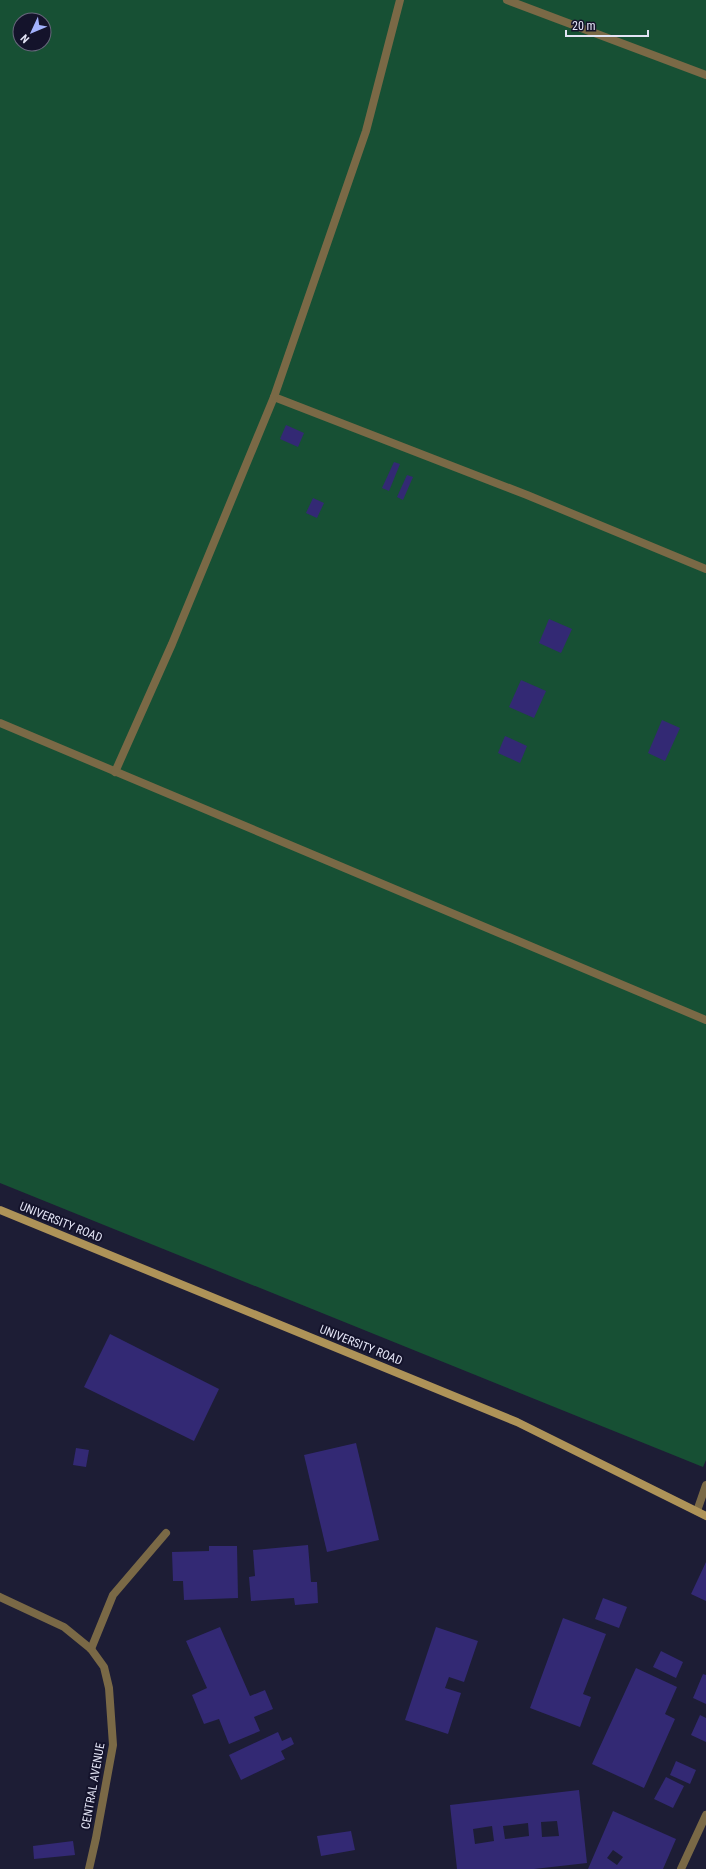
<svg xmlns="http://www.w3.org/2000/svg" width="706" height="1869" font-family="'Roboto Condensed',sans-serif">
<rect width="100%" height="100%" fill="#1d1d35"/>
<path fill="#175034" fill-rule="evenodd" d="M0,0H706V1460L703,1467L0,1183ZM20,20H44V44H20Z"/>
<g fill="#332974" fill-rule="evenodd">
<path d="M286,425L304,433L298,447L280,439Z"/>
<path d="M394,462L400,464L389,491L382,488Z"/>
<path d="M407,475L413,477L403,500L397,497Z"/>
<path d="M313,498L324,503L317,518L306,513Z"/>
<path d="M549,619L572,629L561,653L539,643Z"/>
<path d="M521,680L546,691L534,718L509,707Z"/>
<path d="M662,720L680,728L665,761L648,753Z"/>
<path d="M505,736L527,746L520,763L498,753Z"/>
<path d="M110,1334L219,1389L194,1441L84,1387Z"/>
<path d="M356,1443L379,1540L327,1552L304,1455Z"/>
<path d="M76,1448L89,1450L86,1467L73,1465Z"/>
<path d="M308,1545L311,1582H317L318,1603L295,1605L294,1598L251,1601L249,1577L255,1576L253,1550Z"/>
<path d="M209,1546H237L238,1598L184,1600L183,1581H173L172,1552L209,1551Z"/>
<path d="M706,1562V1601L691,1594Z"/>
<path d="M603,1598L627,1607L619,1628L595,1619Z"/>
<path d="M563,1618L606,1634L583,1694L591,1697L580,1727L530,1708Z"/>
<path d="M220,1627L250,1696L265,1690L273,1709L254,1717L260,1731L229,1744L219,1719L204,1724L192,1695L207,1688L186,1641Z"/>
<path d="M436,1627L478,1641L464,1682L449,1677L445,1688L461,1693L448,1734L405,1720Z"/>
<path d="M661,1651L683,1662L676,1678L653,1667Z"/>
<path d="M636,1668L677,1687L665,1714L675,1719L644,1788L592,1764Z"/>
<path d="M703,1674L706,1675V1704L693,1698Z"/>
<path d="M700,1715L706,1718V1742L691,1735Z"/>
<path d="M278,1732L282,1741L291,1737L294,1744L281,1751L285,1759L241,1780L229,1755Z"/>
<path d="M676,1761L696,1770L690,1784L670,1775Z"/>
<path d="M666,1777L684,1786L673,1808L654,1799Z"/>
<path d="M579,1790L587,1863L534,1869H457L450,1805ZM557,1821L559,1836L542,1837L541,1822ZM528,1823L529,1836L505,1839L503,1826ZM492,1826L494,1841L475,1844L473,1829Z"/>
<path d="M613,1811L676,1839L663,1869H588ZM613,1850L623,1857L617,1865L607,1858Z"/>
<path d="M351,1831L355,1850L321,1856L317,1836Z"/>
<path d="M73,1841L75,1855L34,1859L33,1846Z"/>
</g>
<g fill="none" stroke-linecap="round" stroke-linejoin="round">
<g stroke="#7a6946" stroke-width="8">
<path d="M507,0L706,75"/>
<path d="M274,397L527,495L706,569"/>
<path d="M0,723L706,1020"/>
<path d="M115,772L172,644L274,397L366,131L400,0"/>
<path d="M697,1511L706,1485"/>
</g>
<g stroke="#7a6946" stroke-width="8">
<path d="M0,1597L64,1627L91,1649L104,1667L109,1688L113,1745L96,1838L89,1869"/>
<path d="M91,1649L113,1595L166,1533"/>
<path d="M681,1869L706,1815"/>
</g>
<path stroke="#ae9358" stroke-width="8" d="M0,1210L517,1422L706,1516"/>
</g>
<g text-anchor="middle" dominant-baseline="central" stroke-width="4" stroke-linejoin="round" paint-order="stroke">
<g font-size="12" fill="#e3e4f5" stroke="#14132b">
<text transform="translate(61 1222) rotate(22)">UNIVERSITY ROAD</text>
<text transform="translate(361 1345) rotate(22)">UNIVERSITY ROAD</text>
<text transform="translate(93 1786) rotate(-80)">CENTRAL AVENUE</text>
</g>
</g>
<g transform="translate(32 32) rotate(226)"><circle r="19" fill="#14132b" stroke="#67677c"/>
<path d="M0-3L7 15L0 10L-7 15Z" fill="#a3b2fd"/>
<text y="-6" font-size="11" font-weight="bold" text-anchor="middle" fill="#e3e4f5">N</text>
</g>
<path d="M566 30v6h82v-6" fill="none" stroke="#e3e4f5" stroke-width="2"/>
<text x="572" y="30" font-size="12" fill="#e3e4f5" stroke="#14132b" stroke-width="3" paint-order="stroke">20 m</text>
</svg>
